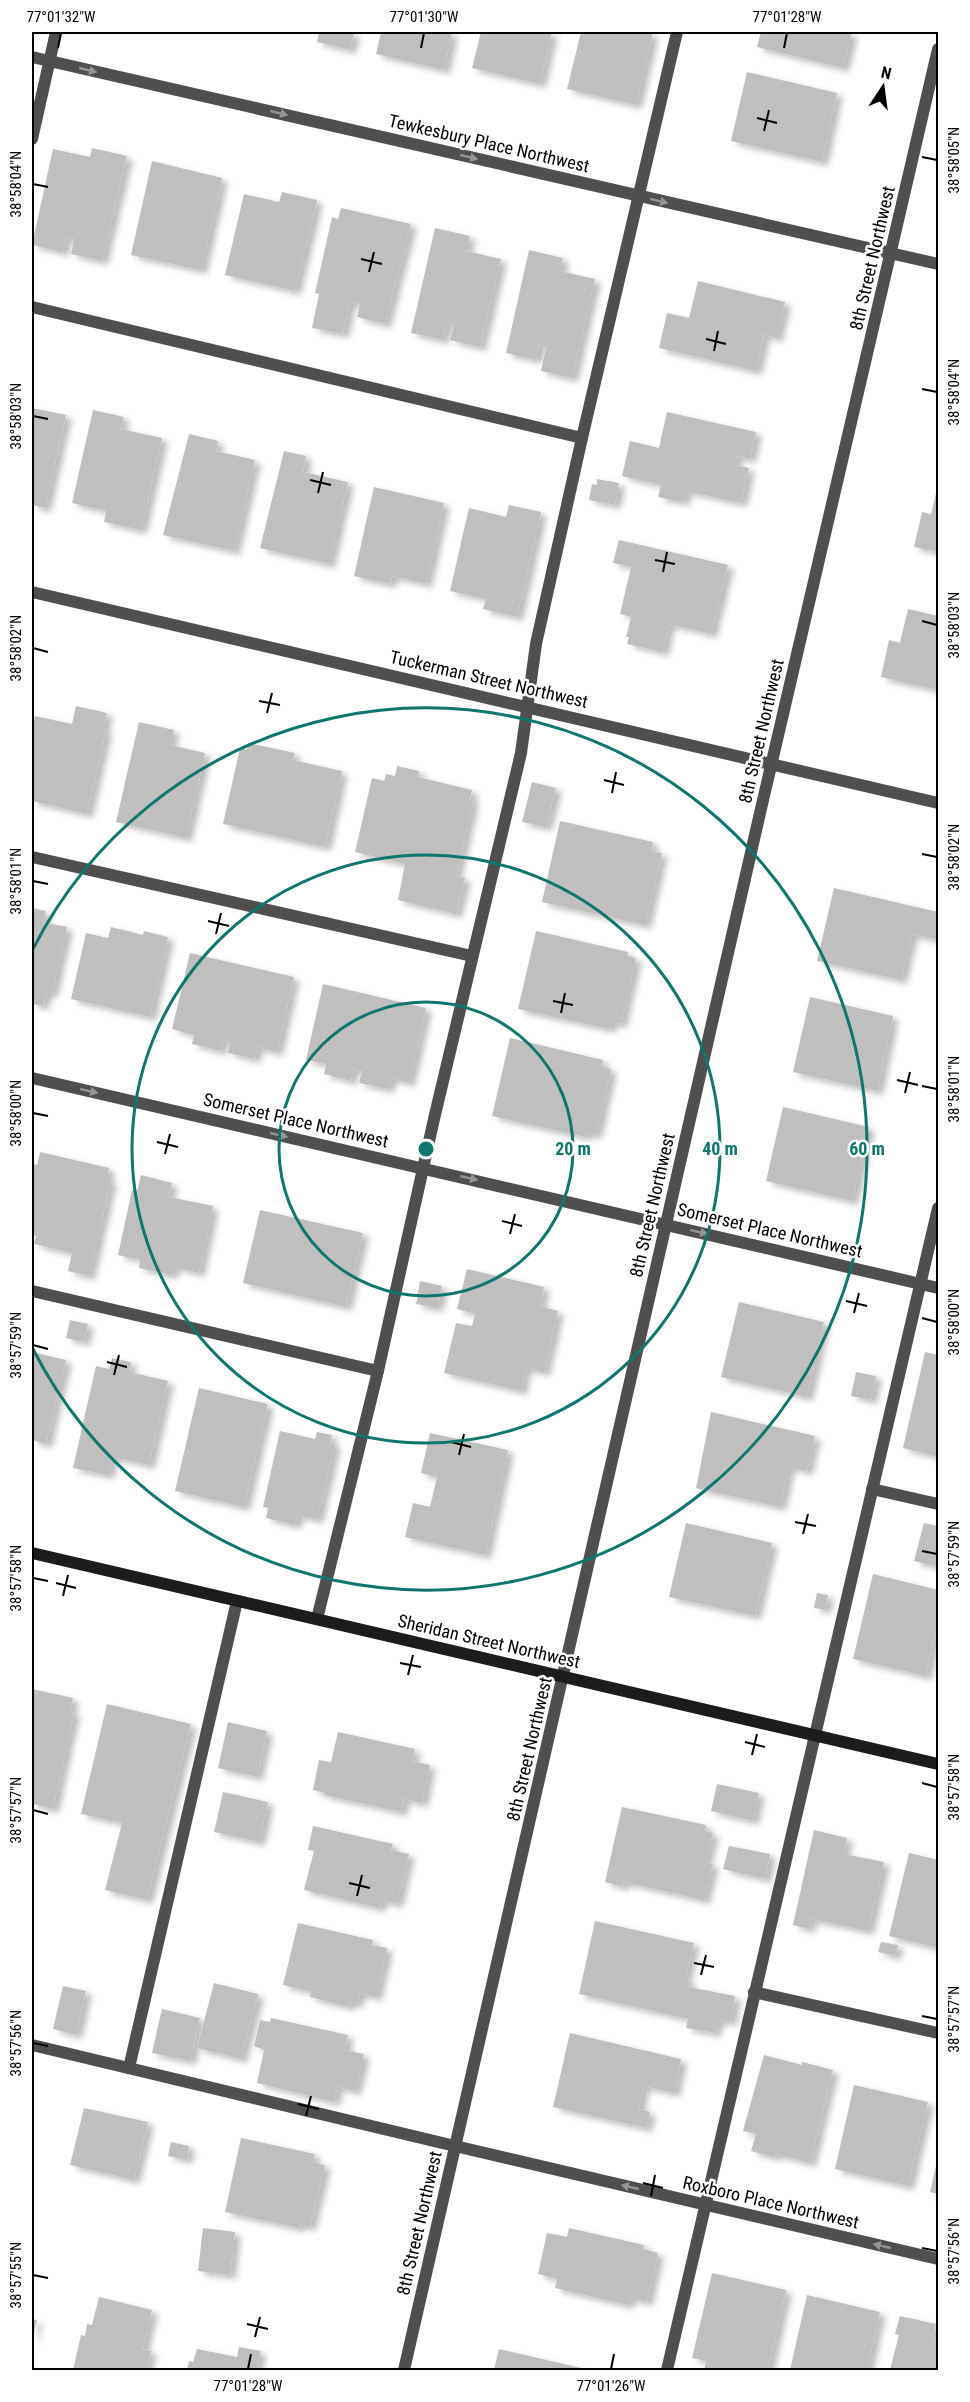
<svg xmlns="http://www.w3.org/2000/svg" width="970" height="2402" font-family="'Roboto Condensed',sans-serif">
<defs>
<filter id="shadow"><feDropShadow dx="6" dy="4" stdDeviation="3" flood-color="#0004"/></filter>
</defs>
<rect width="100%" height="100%" fill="#fff"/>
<g fill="#bfbfbf" filter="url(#shadow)">
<path d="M319,32H354L350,50L317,42Z"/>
<path d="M381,32H452L444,70L376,54Z"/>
<path d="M481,32H552L540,84L472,68Z"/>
<path d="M581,32H653L636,105L567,89Z"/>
<path d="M761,32H852L843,68L757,47Z"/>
<path d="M747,72L837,93L822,162L731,141Z"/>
<path d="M92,148L127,156L102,261L71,254L74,239L66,237L63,252L32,245L53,149L90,157Z"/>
<path d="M152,161L222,178L201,270L131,255Z"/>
<path d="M282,192L317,200L295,291L225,275L244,194L279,202Z"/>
<path d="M341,208L411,224L385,324L357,317L360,304L350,302L343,334L312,328L319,294L315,293L332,217L338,219Z"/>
<path d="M435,228L470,236L466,251L501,259L480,347L450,340L454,325L447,323L443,340L411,333Z"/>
<path d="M529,250L563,258L560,271L595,279L572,378L541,371L546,347L539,345L536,360L506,353Z"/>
<path d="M698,281L785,302L777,338L764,335L756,371L659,348L667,313L689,318Z"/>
<path d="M32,408L66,415L45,508L32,505Z"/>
<path d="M93,410L124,417L121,429L162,438L141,530L104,522L106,511L72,503Z"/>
<path d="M667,412L756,432L750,459L737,456L735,465L749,468L741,503L686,491L683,502L658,497L661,485L622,476L630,441L659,448Z"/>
<path d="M189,434L218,441L216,451L255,460L234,551L163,535Z"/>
<path d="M284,451L306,456L303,472L348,482L329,564L260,548Z"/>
<path d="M597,479L619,483L615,505L589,500L592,484L597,485Z"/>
<path d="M938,485V552L914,547L922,512L931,514Z"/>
<path d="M374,487L444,503L426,584L392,576L390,584L354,576Z"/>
<path d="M509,505L541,512L517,617L483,609L486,599L450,591L469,508L506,517Z"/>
<path d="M619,540L728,565L711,634L669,624L663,652L627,644L629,637H626L631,617L620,614L631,567L613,563Z"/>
<path d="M908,609L938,616V690L881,677L889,640L900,643Z"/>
<path d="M76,706L107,713L103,730L106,731L87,814L32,801V730L35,716L72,724Z"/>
<path d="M139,722L174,730L170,745L205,753L186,838L116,822Z"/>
<path d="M248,743L295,753L293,760L342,771L325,847L223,824L240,748L247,750Z"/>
<path d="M397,766L419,771L418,777L472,790L470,800L473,801L456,876L465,878L456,914L398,900L405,864L355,852L372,778L384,781L386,774L395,776Z"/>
<path d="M532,782L556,788L546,827L522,822Z"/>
<path d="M560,821L653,842L651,851L662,853L645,925L542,902Z"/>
<path d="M834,888L938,912V940L912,934L901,980L817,961Z"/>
<path d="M32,908L46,911L43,922L67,927L52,993L46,992L43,1006L32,1004Z"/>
<path d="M111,927L143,935L144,931L168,937L150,1017L71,999L86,933L108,938Z"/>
<path d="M536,931L628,952L627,956L636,958L621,1024L611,1022L610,1029L518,1009Z"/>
<path d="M190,953L294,977L277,1052L257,1047L255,1059L228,1053L230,1042L223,1040L221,1051L192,1044L194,1035L172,1029Z"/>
<path d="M323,984L426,1008L409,1083L391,1078L388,1089L359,1083L362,1071L353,1069L351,1081L324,1074L326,1064L306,1060Z"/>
<path d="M810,997L893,1016L877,1091L793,1072Z"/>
<path d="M510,1038L603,1060L602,1067L611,1069L596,1135L586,1133L585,1137L492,1116Z"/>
<path d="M783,1107L869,1127L852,1201L766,1181Z"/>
<path d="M40,1152L109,1168L107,1180L111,1181L89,1276L68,1271L72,1253L34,1244L36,1236L32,1235V1174L34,1164L37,1165Z"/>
<path d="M141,1175L172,1183L169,1197L213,1206L199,1273L174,1267L172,1275L139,1268L140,1260L118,1255L132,1190L137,1191Z"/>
<path d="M260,1210L363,1233L346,1307L243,1283Z"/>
<path d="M467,1269L544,1287L540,1306L558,1311L544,1372L526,1368L521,1391L444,1373L456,1323L472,1326L475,1314L457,1309Z"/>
<path d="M420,1281L442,1286L437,1308L416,1304Z"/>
<path d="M739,1302L824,1322L807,1397L721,1377Z"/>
<path d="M70,1320L88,1324L84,1342L66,1338Z"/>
<path d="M32,1352L66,1360L46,1444L32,1440Z"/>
<path d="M925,1352L938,1355V1457L903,1448Z"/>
<path d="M112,1358L131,1362L130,1372L168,1381L149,1465L113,1457L108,1475L73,1468L96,1366L109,1369Z"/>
<path d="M856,1372L876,1376L871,1400L851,1396Z"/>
<path d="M199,1388L268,1404L244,1507L175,1491Z"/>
<path d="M711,1412L815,1436L807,1471L789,1467L780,1507L696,1488Z"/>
<path d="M280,1431L315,1439L317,1432L332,1435L330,1443L335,1444L317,1520L298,1515L295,1525L266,1518L268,1508L263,1507Z"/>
<path d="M430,1433L508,1450L485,1555L405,1537L413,1503L430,1507L437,1477L421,1473Z"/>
<path d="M686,1523L772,1543L755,1616L669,1597Z"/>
<path d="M924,1523L938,1526V1567L914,1561Z"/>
<path d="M873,1574L938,1590V1620L926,1676L853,1659Z"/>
<path d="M817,1593L828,1595L825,1610L814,1608Z"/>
<path d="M32,1689L73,1698L70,1712L74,1713L53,1809L32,1804Z"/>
<path d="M107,1704L191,1724L147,1900L105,1890L122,1823L81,1814Z"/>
<path d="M228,1722L267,1731L257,1777L218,1768Z"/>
<path d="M338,1732L415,1749L412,1761L430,1765L422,1803L404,1799L401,1812L324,1795L325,1793L313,1790L319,1760L331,1762Z"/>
<path d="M717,1784L759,1793L753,1821L711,1811Z"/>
<path d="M223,1792L268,1802L259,1842L214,1832Z"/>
<path d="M622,1807L706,1825L705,1831L713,1833L706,1863L713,1864L704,1900L624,1882L623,1887L605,1882Z"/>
<path d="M313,1826L393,1844L391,1850L409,1854L397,1904L382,1900L379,1908L304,1890L314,1851L308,1850Z"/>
<path d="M814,1830L847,1838L844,1854L884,1862L868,1931L811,1919L809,1929L793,1925Z"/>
<path d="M729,1846L770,1854L765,1879L723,1869Z"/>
<path d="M909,1853L938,1860V1948L889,1936Z"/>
<path d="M595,1921L694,1943L685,1980L690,1981L689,1987L735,1996L731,2022L718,2020L715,2033L686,2028L688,2019L579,1994Z"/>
<path d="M298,1923L373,1940L372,1945L387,1948L376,1997L360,1993L358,2003L350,2002L349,2007L310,1997L311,1992L283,1985Z"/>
<path d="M881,1942L898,1945L895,1956L878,1952Z"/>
<path d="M214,1983L258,1994L241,2059L197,2048Z"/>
<path d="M63,1986L86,1991L76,2035L53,2029Z"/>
<path d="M162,2009L200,2018L190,2061L152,2053Z"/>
<path d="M271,2018L348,2035L345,2050L364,2054L355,2091L337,2087L334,2102L257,2083L264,2050L254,2046L260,2020L270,2022Z"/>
<path d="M570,2033L681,2059L674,2093L644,2086L639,2109L650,2112L646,2128L553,2107Z"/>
<path d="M764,2055L802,2065V2062L833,2070L810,2163L776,2154L775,2157L751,2151L756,2134L743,2131Z"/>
<path d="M854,2085L928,2102L908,2186L835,2169Z"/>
<path d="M84,2108L148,2122L134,2180L70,2165Z"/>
<path d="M241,2138L315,2154L313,2162L325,2165L310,2227L300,2224L299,2228L225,2212Z"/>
<path d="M171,2142L189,2146L187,2160L168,2156Z"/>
<path d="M938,2157V2194L930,2192Z"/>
<path d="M203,2228L235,2232L230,2275L198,2271Z"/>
<path d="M569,2228L644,2245L643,2249L658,2253L647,2302L630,2298L628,2305L555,2288L557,2279L538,2274L547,2233L567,2237Z"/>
<path d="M712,2273L786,2290L768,2370H704L706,2361L692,2358Z"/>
<path d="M807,2295L880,2312L867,2370H790Z"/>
<path d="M99,2297L152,2310L143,2349L151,2351L146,2370H73L81,2335L85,2336L87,2324L92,2325Z"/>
<path d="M900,2316L936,2324L932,2341L938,2342V2370H890L899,2335L895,2334Z"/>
<path d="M32,2319L37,2320L32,2341Z"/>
<path d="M239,2347L261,2351L256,2370H187L189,2361L193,2362L197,2349L237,2357Z"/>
<path d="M499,2349L581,2368L580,2370H494Z"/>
</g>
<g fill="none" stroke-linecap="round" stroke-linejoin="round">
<g stroke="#4f4f4f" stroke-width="12">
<path d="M32,139L56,32"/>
<path d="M32,307L582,438"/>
<path d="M32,857L472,956"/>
<path d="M32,1291L378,1371"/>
<path d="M872,1489L938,1504"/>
<path d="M317,1619L378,1371L434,1119L521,753L536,644L582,438L677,32"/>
<path d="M754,1992L938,2033"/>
<path d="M32,2045L455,2146"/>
<path d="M129,2068L237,1601"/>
<path d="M667,2370L938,1208"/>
</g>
<g stroke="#4f4f4f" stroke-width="12">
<path d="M32,57L938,264"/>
<path d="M32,592L938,803"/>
<path d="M32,1078L938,1288"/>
<path d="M455,2146L938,2259"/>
<path d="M404,2370L760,813L938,49"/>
</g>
<path stroke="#1c1c1c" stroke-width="12" d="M32,1553L938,1764"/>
</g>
<defs><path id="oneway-solid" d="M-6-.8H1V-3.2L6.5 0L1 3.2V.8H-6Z" transform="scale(1.5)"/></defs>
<g fill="#959595">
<use href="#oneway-solid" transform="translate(88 70) rotate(13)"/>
<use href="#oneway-solid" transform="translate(279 113) rotate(13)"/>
<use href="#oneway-solid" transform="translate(469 157) rotate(13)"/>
<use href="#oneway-solid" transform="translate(659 201) rotate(13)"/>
<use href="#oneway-solid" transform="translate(89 1091) rotate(13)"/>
<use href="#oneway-solid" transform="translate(279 1135) rotate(13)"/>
<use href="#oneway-solid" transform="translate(469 1178) rotate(13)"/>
<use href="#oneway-solid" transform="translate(699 1232) rotate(13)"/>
<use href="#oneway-solid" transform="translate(630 2187) rotate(-167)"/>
<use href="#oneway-solid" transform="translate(882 2246) rotate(-167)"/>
</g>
<path fill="none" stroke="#000" stroke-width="2" d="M58,48L61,33M421,48L424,33M784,48L787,33M757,118L777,123M764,131L769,110M922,157L937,160M33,184L48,187M361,259L382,264M369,272L374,252M706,339L726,344M714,351L718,331M922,389L937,392M33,416L48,419M310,480L331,485M318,493L323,472M655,560L675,564M663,572L667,552M922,621L937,625M33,648L48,652M259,701L280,705M267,713L272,693M604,780L624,785M612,793L616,772M922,854L937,857M33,881L48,884M208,921L229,926M216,934L221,913M553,1001L573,1005M561,1013L565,993M897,1080L918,1085M922,1086L937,1089M905,1093L910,1072M33,1113L48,1116M157,1142L178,1147M165,1154L170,1134M502,1221L522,1226M510,1234L515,1214M846,1301L867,1306M854,1313L859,1293M922,1318L937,1322M33,1345L48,1349M107,1362L127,1367M114,1375L119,1355M451,1442L471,1447M459,1455L464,1434M795,1522L816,1526M803,1534L808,1514M922,1551L937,1554M33,1578L48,1581M56,1583L76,1588M63,1596L68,1575M400,1663L421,1667M408,1675L413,1655M745,1742L765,1747M752,1755L757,1734M922,1783L937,1787M33,1810L48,1814M349,1883L370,1888M357,1896L362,1875M694,1963L714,1967M701,1975L706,1955M922,2016L937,2019M33,2043L48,2046M298,2104L319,2109M306,2116L311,2096M643,2183L663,2188M651,2196L655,2175M922,2248L937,2251M33,2275L48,2278M247,2324L268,2329M255,2337L260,2317M248,2369L251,2354M611,2369L614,2354"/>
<g fill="none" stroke="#0f766e" stroke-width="3">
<circle cx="426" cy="1149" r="147"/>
<circle cx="426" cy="1149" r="294"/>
<path d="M33 949A441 441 0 1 1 33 1349"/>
</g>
<g text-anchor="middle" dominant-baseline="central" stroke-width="5" stroke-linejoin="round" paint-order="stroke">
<g font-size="18" fill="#000" stroke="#fff">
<text transform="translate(489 143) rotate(13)">Tewkesbury Place Northwest</text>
<text transform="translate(872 258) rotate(-77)">8th Street Northwest</text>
<text transform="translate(489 679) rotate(13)">Tuckerman Street Northwest</text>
<text transform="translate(761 731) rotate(-77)">8th Street Northwest</text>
<text transform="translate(296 1120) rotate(13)">Somerset Place Northwest</text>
<text transform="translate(652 1205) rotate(-77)">8th Street Northwest</text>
<text transform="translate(770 1230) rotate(13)">Somerset Place Northwest</text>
<text transform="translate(489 1641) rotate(13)">Sheridan Street Northwest</text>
<text transform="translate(529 1749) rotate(-77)">8th Street Northwest</text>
<text transform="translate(771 2202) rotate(13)">Roxboro Place Northwest</text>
<text transform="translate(419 2223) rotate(-77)">8th Street Northwest</text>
</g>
</g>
<circle cx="426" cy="1149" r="9" fill="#0f766e" stroke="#fff" stroke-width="3"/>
<g font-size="18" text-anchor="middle" font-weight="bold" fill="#0f766e" stroke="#fff" stroke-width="5" stroke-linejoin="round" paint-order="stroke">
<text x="573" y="1155">20 m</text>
<text x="720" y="1155">40 m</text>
<text x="867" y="1155">60 m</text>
</g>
<rect width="970" height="2402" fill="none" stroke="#ffffff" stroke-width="66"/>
<g transform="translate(883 87) rotate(13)" stroke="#ffffff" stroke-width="4.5" paint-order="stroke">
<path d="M0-4.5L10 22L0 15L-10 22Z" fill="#000000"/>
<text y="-9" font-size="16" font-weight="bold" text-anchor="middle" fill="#000000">N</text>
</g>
<rect x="33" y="33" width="904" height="2336" fill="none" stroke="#000" stroke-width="2"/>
<g font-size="15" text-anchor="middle" fill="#000">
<text x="61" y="22">77°01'32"W</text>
<text x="424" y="22">77°01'30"W</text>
<text x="787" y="22">77°01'28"W</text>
<text transform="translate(954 160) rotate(-90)" y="5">38°58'05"N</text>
<text transform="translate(16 184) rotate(-90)" y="5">38°58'04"N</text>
<text transform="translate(954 392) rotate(-90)" y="5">38°58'04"N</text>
<text transform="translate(16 416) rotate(-90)" y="5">38°58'03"N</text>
<text transform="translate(954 625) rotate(-90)" y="5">38°58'03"N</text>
<text transform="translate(16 648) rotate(-90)" y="5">38°58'02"N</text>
<text transform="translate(954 857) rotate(-90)" y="5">38°58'02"N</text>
<text transform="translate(16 881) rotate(-90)" y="5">38°58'01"N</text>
<text transform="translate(954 1089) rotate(-90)" y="5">38°58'01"N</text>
<text transform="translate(16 1113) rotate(-90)" y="5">38°58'00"N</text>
<text transform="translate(954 1322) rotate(-90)" y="5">38°58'00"N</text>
<text transform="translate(16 1345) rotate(-90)" y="5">38°57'59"N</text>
<text transform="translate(954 1554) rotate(-90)" y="5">38°57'59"N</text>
<text transform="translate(16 1578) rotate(-90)" y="5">38°57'58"N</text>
<text transform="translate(954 1787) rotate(-90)" y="5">38°57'58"N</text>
<text transform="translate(16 1810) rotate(-90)" y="5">38°57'57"N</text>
<text transform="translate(954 2019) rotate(-90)" y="5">38°57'57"N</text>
<text transform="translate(16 2043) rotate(-90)" y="5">38°57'56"N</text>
<text transform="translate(954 2251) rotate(-90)" y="5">38°57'56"N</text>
<text transform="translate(16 2275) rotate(-90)" y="5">38°57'55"N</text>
<text x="248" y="2391">77°01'28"W</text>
<text x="611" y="2391">77°01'26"W</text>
</g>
</svg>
